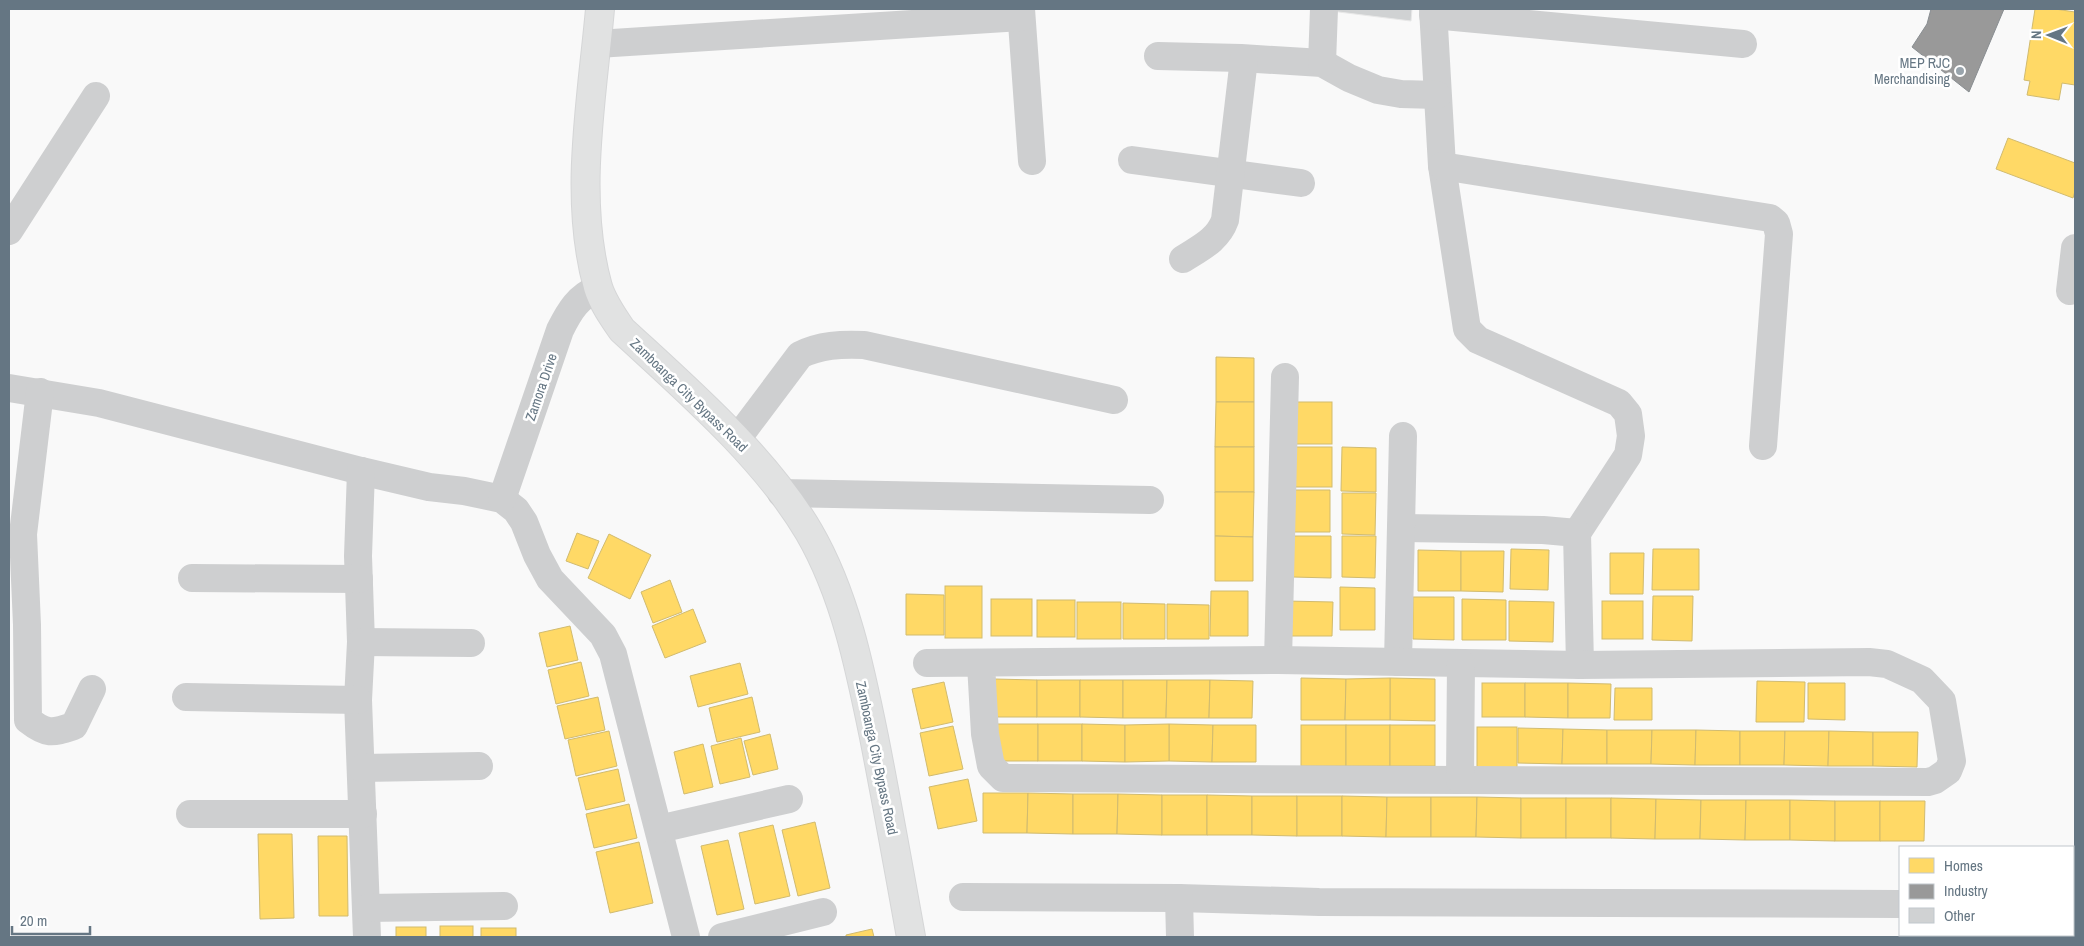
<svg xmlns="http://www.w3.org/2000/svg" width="2084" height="946" font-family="'Archivo Narrow',sans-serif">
<rect width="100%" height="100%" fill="#f9f9f9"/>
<g fill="#ffd966" stroke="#d1bb6f">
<path d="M2035,9H2055L2075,12V85L2062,83L2059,100L2027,95L2030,81L2024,80Z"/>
<path d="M2008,138L2075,163V191L2073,198L1996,169Z"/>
<path d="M1216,357L1254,358V402H1216Z"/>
<path d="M1216,402H1254V447H1215Z"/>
<rect x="1294" y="402" width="38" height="42"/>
<rect x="1215" y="447" width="39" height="45"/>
<rect x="1293" y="447" width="39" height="40"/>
<path d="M1342,447L1376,448V492L1341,491Z"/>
<path d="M1293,490H1330V532H1292Z"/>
<path d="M1215,492H1254L1253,537L1215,536Z"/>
<path d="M1342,493H1376L1375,535L1342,534Z"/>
<path d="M577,533L599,541L588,569L566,561Z"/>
<path d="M609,534L651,555L630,599L588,578Z"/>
<path d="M1215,536L1253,537V581H1215Z"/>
<path d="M1293,536H1331V578L1293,577Z"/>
<path d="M1342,536H1376L1375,578L1342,577Z"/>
<path d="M1511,549L1549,550L1548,590L1510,589Z"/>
<path d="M1653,549H1699V590H1652Z"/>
<path d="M1418,550L1461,551V591H1418Z"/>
<path d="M1461,551H1504L1503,592L1461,591Z"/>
<path d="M1610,553H1644L1643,594H1610Z"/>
<path d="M670,580L682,612L653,623L641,592Z"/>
<rect x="945" y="586" width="37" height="52"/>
<path d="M1340,587L1375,588V630H1340Z"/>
<path d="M1211,591H1248V636H1210Z"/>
<path d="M906,594L944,595V635H906Z"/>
<path d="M1653,596H1693L1692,641L1652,640Z"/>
<path d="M1413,597H1454V640L1413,639Z"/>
<rect x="991" y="599" width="41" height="37"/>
<path d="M1462,599L1506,600V640H1462Z"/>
<rect x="1037" y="600" width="38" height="37"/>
<path d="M1286,601L1333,602L1332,636H1286Z"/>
<path d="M1509,601L1554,602L1553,642L1509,641Z"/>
<rect x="1602" y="601" width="41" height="38"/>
<rect x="1077" y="602" width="44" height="37"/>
<path d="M1123,603L1165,604V639H1123Z"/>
<path d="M1167,604L1209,605V639H1167Z"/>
<path d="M693,609L706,642L665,658L652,626Z"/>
<path d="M570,626L578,660L547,667L539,633Z"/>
<path d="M581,662L589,696L556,704L548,670Z"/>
<path d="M740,663L748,694L698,707L690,676Z"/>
<path d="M1301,678L1346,679L1345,720H1301Z"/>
<path d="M1390,678L1435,679V721L1390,720Z"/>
<path d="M1390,678V720H1345L1346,679Z"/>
<path d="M994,679L1037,680V717H994Z"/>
<rect x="1037" y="680" width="43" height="37"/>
<path d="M1080,680H1123V718L1080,717Z"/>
<path d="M1123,680H1167L1166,718H1123Z"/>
<path d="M1167,680H1210L1209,718H1166Z"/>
<path d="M1210,680L1253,681L1252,718H1209Z"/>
<path d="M1757,681L1805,682L1804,722H1756Z"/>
<path d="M944,682L953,722L921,729L912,689Z"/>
<rect x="1482" y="683" width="43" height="34"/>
<path d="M1525,683H1568V718L1525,717Z"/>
<path d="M1568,683L1611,684L1610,718H1568Z"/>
<path d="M1808,683H1845V720L1808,719Z"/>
<path d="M1615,688H1652V720H1614Z"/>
<path d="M598,697L605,730L565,739L557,706Z"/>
<path d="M752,697L760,732L717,742L709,708Z"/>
<path d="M995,724H1038V761H994Z"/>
<rect x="1038" y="724" width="44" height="37"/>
<path d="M1082,724L1125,725V762L1082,761Z"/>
<path d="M1169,724L1213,725L1212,762L1169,761Z"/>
<path d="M1169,724V761L1125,762V725Z"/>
<path d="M1213,725H1256V762H1212Z"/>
<rect x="1301" y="725" width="45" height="41"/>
<rect x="1346" y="725" width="44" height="41"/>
<rect x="1390" y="725" width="45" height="41"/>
<path d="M953,726L963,769L929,776L920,733Z"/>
<rect x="1477" y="727" width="40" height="41"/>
<path d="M1518,728L1563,729L1562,764L1518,763Z"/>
<path d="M1563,729L1607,730V764H1562Z"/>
<path d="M1607,730H1652L1651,764H1607Z"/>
<path d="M1652,730H1696L1695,765L1651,764Z"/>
<path d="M1696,730L1740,731V765H1695Z"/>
<path d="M609,731L617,766L576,776L568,740Z"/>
<path d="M1740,731H1785L1784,765H1740Z"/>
<path d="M1785,731H1829L1828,766L1784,765Z"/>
<path d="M1829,731L1873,732V766H1828Z"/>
<path d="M1873,732H1918L1917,767L1873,766Z"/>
<path d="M770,734L778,769L753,775L744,741Z"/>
<path d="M741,738L750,777L720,784L711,746Z"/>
<path d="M703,744L713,787L684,794L674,752Z"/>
<path d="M618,769L625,801L586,810L578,778Z"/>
<path d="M968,779L977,821L938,829L929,787Z"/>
<path d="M983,793H1028L1027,833H983Z"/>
<path d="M1028,793L1073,794V834L1027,833Z"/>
<path d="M1073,794H1118L1117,834H1073Z"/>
<path d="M1118,794L1162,795V835L1117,834Z"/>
<rect x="1162" y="795" width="45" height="40"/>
<path d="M1207,795L1252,796V835H1207Z"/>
<path d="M1252,796H1297V836L1252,835Z"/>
<rect x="1297" y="796" width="45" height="40"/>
<path d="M1342,796L1387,797L1386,837L1342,836Z"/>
<path d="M1387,797H1431V837H1386Z"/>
<path d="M1431,797H1477L1476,837H1431Z"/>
<path d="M1477,797L1521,798V838L1476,837Z"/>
<rect x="1521" y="798" width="45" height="40"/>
<rect x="1566" y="798" width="45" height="40"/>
<path d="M1611,798L1656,799L1655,839L1611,838Z"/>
<path d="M1656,799L1701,800L1700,839H1655Z"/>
<path d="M1701,800H1746L1745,840L1700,839Z"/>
<path d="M1746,800H1790V840H1745Z"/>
<path d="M1790,800L1835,801V841L1790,840Z"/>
<rect x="1835" y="801" width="45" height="40"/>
<path d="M1880,801H1925L1924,841H1880Z"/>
<path d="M629,804L637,838L594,848L586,814Z"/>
<path d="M815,822L830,888L798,896L782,830Z"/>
<path d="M773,825L790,896L755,904L739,833Z"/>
<path d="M258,834H292L294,918L260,919Z"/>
<path d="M318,836H347L348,916H319Z"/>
<path d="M728,840L744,909L717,915L701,846Z"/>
<path d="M639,842L653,903L610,913L596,852Z"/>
<rect x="440" y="926" width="33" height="11"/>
<rect x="396" y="927" width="30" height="10"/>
<rect x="481" y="928" width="35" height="9"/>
<path d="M872,929L874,937H846V935Z"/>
</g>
<path fill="#999" stroke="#898e92" d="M1931,9H2004L1969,92L1912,47L1927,24Z"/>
<path fill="#d0d2d3" stroke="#e8e8e8" d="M1331,9H1412L1411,21L1331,11Z"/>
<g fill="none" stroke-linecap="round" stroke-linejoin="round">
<g stroke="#d5d6d7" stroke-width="30">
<path id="major" d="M600,9C592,99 573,198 598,287C603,303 613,317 622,330C686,389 765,457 809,532C845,594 860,668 874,737C887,803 899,870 911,937"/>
</g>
<g stroke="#cecfd0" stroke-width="28">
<path d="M1021,9L1032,161"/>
<path d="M1433,9L1442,166L1467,329L1478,340L1619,403L1628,414L1631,436L1628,455L1577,533"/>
<path d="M1433,15L1743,44"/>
<path d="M597,44L1021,17"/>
<path d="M1158,56L1241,58L1322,63L1349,78L1378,90L1401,94L1437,95"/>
<path d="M1322,63L1324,9"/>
<path d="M1132,160L1301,183"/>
<path d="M1442,166L1770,218L1776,223L1779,234L1763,446"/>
<path d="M9,231L96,96"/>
<path d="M2075,248L2070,291L2075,289"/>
<path d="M1183,259C1200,248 1218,240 1225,220L1244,59"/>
<path d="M9,388L99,403L361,471L429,487L464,491L502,499L516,510L524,522L537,555L550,579L603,635L613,654L686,937"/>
<path d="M40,392L23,534L27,625L28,720C47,735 52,733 74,726L92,689"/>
<path d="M737,439L800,355C820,345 841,344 864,345L1114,400"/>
<path d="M361,471L358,556L361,642L358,700L367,937"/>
<path d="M781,493L1150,500"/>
<path d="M502,499L560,330C570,310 578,297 598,288"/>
<path d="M1402,528L1543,530L1577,533L1580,665"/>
<path d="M192,578L359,579"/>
<path d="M361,642L471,643"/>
<path d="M1278,660L1285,377"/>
<path d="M1398,662L1403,436"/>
<path d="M927,663L1278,660L1580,665L1869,662L1887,664L1922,680L1942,701L1952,761L1948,771L1935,780L1928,782L1003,778L991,766L985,734L981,664"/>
<path d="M186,697L358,700"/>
<path d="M362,768L479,766"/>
<path d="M1460,780L1461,663"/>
<path d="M190,814H363"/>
<path d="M659,829L789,799"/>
<path d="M963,897L1179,898L1319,902L1900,904"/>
<path d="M1179,898L1180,937"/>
<path d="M367,908L504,906"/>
<path d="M1930,935L1931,937"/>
<path d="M722,937L823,912"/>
</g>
<use href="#major" stroke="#e1e2e2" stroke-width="28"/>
</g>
<circle fill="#99a4ac" stroke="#fff" stroke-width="2" cx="1960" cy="71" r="5"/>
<g text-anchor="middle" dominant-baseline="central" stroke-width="5" stroke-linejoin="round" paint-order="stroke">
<g font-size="14" fill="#657683" stroke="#fff" text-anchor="end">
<text x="1950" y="63">MEP RJC<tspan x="1950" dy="16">Merchandising</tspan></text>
</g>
<g font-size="14" fill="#657683" stroke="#fff">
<text transform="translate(541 387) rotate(-71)">Zamora Drive</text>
<text transform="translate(689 395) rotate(44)">Zamboanga City Bypass Road</text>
<text transform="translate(877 758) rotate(78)">Zamboanga City Bypass Road</text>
</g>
</g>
<rect width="2084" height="946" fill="none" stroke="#657683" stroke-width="20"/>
<rect x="1899" y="846" width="175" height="90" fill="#ffffff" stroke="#c1c8cd"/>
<rect x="1909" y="858" width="25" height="15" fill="#ffd966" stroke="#c1c8cd"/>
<text x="1944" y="871" font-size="15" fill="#657683">Homes</text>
<rect x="1909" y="884" width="25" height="15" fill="#999999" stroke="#c1c8cd"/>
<text x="1944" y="896" font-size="15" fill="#657683">Industry</text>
<rect x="1909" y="908" width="25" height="15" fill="#d0d2d3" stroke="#c1c8cd"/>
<text x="1944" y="921" font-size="15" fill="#657683">Other</text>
<g transform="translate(2049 35) rotate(271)" stroke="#ffffff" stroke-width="4" paint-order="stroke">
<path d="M0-4L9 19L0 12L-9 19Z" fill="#657683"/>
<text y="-8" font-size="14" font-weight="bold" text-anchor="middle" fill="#657683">N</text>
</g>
<path d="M12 926v8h78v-8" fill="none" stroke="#657683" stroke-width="2.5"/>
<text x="20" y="926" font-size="15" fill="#657683" stroke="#ffffff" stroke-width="4" paint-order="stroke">20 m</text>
</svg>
